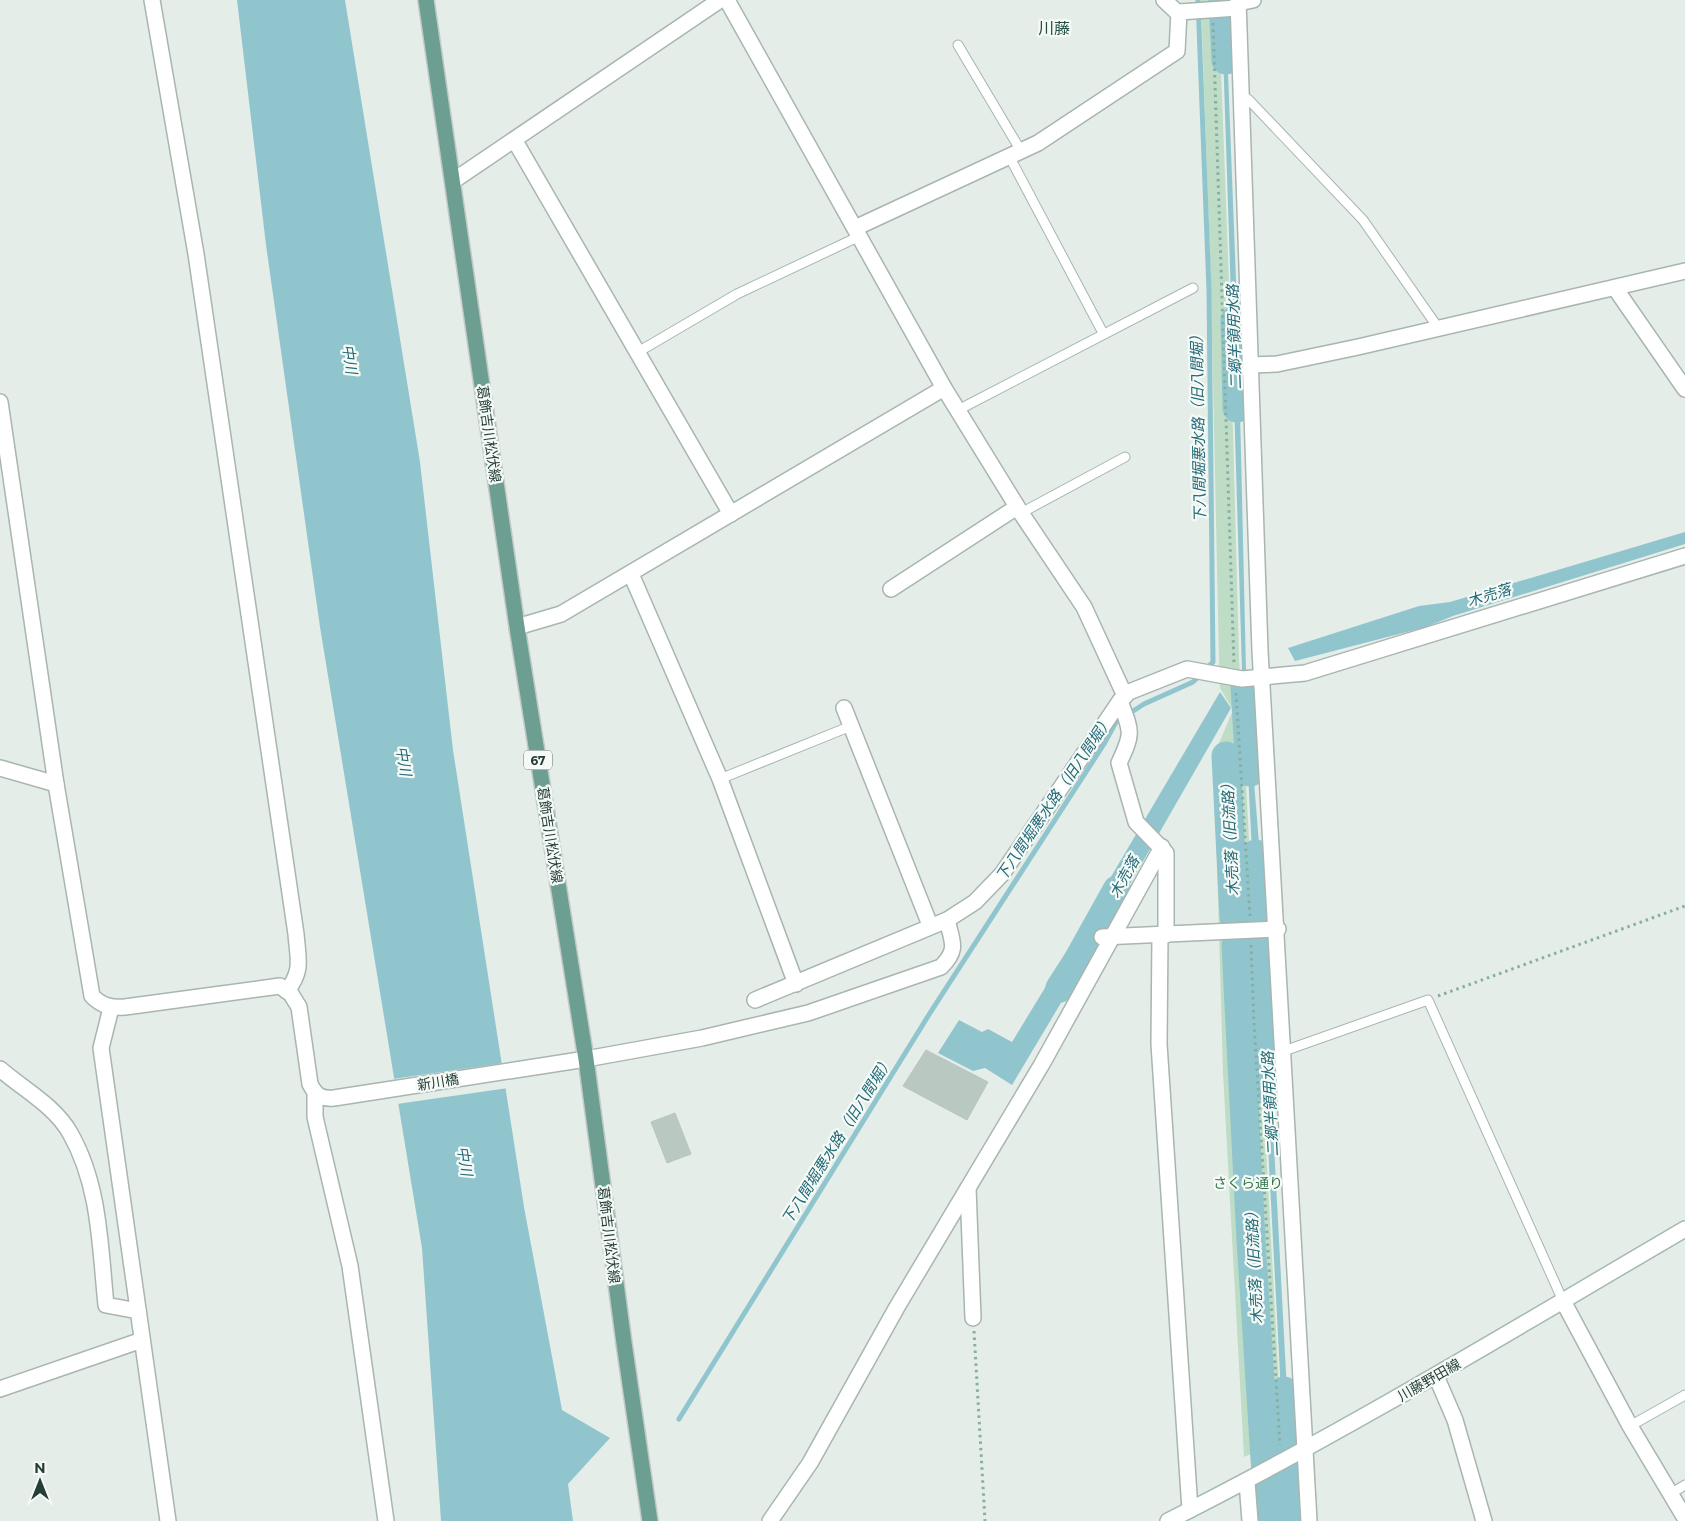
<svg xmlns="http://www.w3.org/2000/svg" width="1685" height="1521" font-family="Montserrat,'Noto Sans JP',sans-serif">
<rect width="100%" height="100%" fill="#e5ede9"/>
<path fill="#bfdcc7" d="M1201,0H1217L1219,17L1229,283L1239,657L1282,1440L1244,1457L1223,1073L1214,755L1233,710L1220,688L1219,660L1211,288Z"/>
<g fill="#91c5ce">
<path d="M237,0H345L420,462L453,750L524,1207L562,1410L610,1438L568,1484L573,1521H441L422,1248L320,627L266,245Z"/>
<path d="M1222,21H1226L1239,358H1233Z"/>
<path d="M1233,367H1239L1246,670L1242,671Z"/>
<path d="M1685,532V544L1453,616L1426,627L1295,661L1288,648L1419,606L1450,602Z"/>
<path d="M1220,692L1231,708L1107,924L1082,926Z"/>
<path d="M1246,733H1250L1263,892H1254Z"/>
<path d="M1065,955L1084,956L1086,961L1012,1085L985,1068L973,1071L938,1053L959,1020L982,1032L988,1029L1012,1042Z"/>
<path d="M1258,968L1265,972L1268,1040H1262Z"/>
<path d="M1263,1050H1269L1289,1430L1283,1431Z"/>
</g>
<path fill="#e5ede9" d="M504,1063L508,1088L397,1104L393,1079Z"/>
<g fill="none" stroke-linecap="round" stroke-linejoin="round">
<g stroke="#91c5ce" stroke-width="5">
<path d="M1198,0L1209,291L1213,662L1206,669"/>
<path d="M679,1419L930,1013L1104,744L1116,722L1144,704L1193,682L1200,675"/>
</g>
<g stroke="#91c5ce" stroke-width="29">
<path d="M1223,0L1226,60"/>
<path d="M1235,320L1237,408"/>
<path d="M1245,687L1250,772"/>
<path d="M1226,756L1234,917"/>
<path d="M1256,854L1269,1089"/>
<path d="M1236,946L1251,1240L1269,1521"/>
<path d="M1060,988L1078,960L1117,890"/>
<path d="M1284,1391L1291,1521"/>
</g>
</g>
<g fill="#bac8c2" stroke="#b8c6c0">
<path d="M926,1050L988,1082L967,1120L903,1086Z"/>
<path d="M675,1113L691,1154L667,1163L651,1122Z"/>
</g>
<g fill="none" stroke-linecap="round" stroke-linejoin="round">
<g stroke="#a8b5b0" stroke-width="11">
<g id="service">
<path d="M958,45L1021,151"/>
<path d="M1240,94L1249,100L1363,220L1439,329"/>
<path d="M1009,156L1103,333"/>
<path d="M638,352L737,294L860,236"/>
<path d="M958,410L1193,288"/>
<path d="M1021,513L1125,457"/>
<path d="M720,779L851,726"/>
<path d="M1284,1051L1428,1000L1563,1301"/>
<path d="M1630,1426L1685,1395"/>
<path d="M1670,1494L1685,1485"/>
</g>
</g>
<g stroke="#a8b5b0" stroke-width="18">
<g id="minor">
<path d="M152,0L196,254L296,934C298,960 303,970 287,991"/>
<path d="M727,0L944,388L1021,513L1084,607L1125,696"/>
<path d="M1164,0L1179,14"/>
<path d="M1238,3L1253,0"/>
<path d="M515,141L731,514"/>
<path d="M453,181L720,0"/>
<path d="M855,228L1038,143L1177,51L1179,12L1238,8"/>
<path d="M1615,288L1685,389"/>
<path d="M1251,365L1277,364L1358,347L1685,271"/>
<path d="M631,574L720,779L796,984"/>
<path d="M891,589L1017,507"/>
<path d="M517,627L561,614L944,388"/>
<path d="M1120,701C1132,733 1133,733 1119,763L1136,822L1166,853V935"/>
<path d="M844,708L930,925"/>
<path d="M0,768L56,784"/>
<path d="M1160,935L1159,1044L1190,1510"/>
<path d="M755,1000L947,920L975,902L1002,874L1120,701L1129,692L1187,669L1242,679L1305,673L1685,556"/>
<path d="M111,1008L101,1048L168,1521"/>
<path d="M0,1069C23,1089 55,1106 70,1133C100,1185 100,1247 106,1305L138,1311"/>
<path d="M315,1094V1117L350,1266L386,1521"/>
<path d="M968,1188L973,1318"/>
<path d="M1563,1301L1630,1426L1685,1518"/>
<path d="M1436,1376L1455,1420L1484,1521"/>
<path d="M0,1389L142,1340"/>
<path d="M1247,1482L1250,1521"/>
<path d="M770,1521L810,1463L897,1307L1042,1064L1162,847"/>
</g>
</g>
<g stroke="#a8b5b0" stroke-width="18">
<g id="tertiary">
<path d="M1238,0L1260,651L1309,1521"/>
<path d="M0,402L56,784L92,996C102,1006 111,1008 125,1007L280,986L291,994L299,1007L310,1084C316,1096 321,1099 334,1098L586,1059L702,1038L808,1013L941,967C959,949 952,942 947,920"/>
<path d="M1102,937L1278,929"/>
</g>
</g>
<g stroke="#a4b8b1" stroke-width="18">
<path id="secondary" d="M1168,1521C1345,1432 1514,1329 1685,1229"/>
</g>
<g stroke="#c2c9c7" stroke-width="18">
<path id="primary" d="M426,0L517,627L586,1059L624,1343L650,1521"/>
</g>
<g stroke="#87aea2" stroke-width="3" stroke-dasharray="2.5 4" stroke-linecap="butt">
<path d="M1213,23L1234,664"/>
<path d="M1236,693L1250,916"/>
<path d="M1251,945L1254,1023L1280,1445"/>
<path d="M1438,996L1685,906"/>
<path d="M974,1331L985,1521"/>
</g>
<use href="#service" stroke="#fff" stroke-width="9"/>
<use href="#minor" stroke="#fff" stroke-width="15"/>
<use href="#tertiary" stroke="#fff" stroke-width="15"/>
<use href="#secondary" stroke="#fff" stroke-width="15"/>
<use href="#primary" stroke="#6c9f92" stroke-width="15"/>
</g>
<g text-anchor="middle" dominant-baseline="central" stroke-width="4.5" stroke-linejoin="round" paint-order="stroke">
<rect fill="#f5faf7" stroke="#637671" stroke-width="1" x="524" y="750.5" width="28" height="19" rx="4"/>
<g font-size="12" font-weight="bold" fill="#253e37">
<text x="538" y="760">67</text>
</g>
<g font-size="14" fill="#253e37" stroke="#f5faf7">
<text transform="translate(489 434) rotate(82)">葛飾吉川松伏線</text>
<text transform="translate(550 835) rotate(81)">葛飾吉川松伏線</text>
<text transform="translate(438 1082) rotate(-9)">新川橋</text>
<text transform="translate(609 1235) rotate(83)">葛飾吉川松伏線</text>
<text transform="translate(1429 1380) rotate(-30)">川藤野田線</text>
</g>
<g font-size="14" fill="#32724a" stroke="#f5faf7">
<text x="1248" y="1183">さくら通り</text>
</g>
<g font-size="15" font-style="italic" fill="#236976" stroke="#f5faf7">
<text transform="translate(1234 337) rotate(-92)">二郷半領用水路</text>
<text transform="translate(350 359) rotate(82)">中川</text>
<text transform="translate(1198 425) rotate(-91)">下八間堀悪水路（旧八間堀）</text>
<text transform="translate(1489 595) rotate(-17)">木売落</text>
<text transform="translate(404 761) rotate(81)">中川</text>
<text transform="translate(1054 798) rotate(-56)">下八間堀悪水路（旧八間堀）</text>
<text transform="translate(1230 836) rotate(-93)">木売落（旧流路）</text>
<text transform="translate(1124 877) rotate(-61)">木売落</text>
<text transform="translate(1270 1104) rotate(-93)">二郷半領用水路</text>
<text transform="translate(837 1140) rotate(-58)">下八間堀悪水路（旧八間堀）</text>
<text transform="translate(465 1161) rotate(81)">中川</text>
<text transform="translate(1254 1264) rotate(-93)">木売落（旧流路）</text>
</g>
<g font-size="16" fill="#224f43" stroke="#f5faf7">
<text x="1054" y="28">川藤</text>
</g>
</g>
<g transform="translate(40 1481)" stroke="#f5faf7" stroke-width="4" paint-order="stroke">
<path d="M0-4L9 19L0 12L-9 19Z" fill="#253e37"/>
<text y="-8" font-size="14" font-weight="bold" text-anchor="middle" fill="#253e37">N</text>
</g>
</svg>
